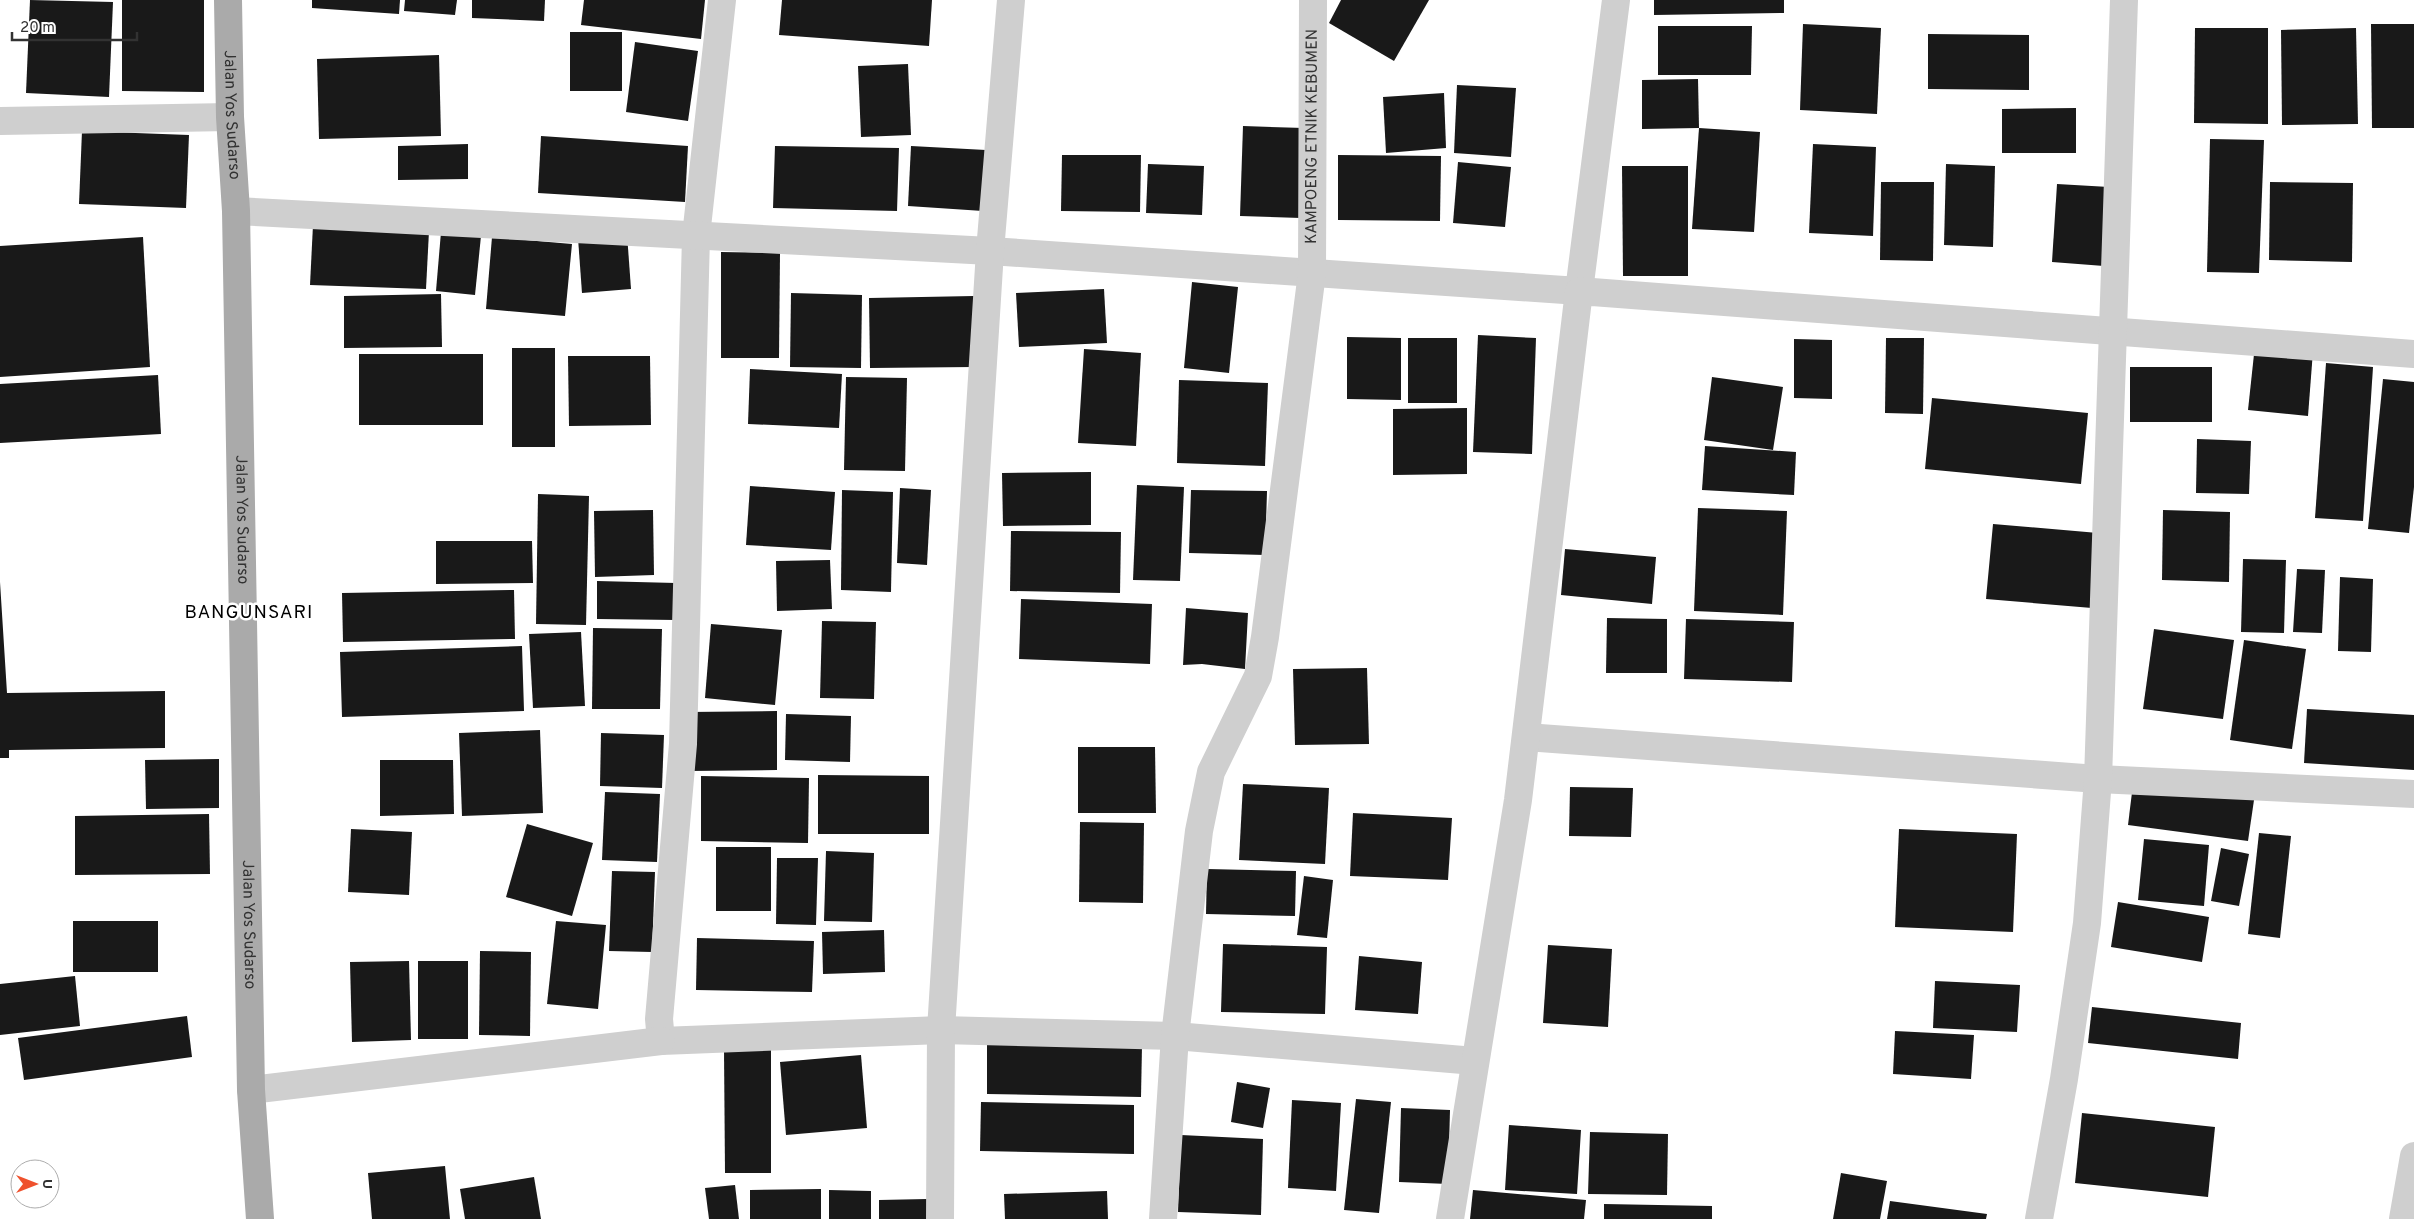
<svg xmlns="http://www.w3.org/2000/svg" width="2414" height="1219" font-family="Overpass,sans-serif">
<rect width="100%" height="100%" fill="#fff"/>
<g fill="#191919">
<path d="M30,0L113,2L109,97L26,93Z"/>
<path d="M122,0H204V92L122,91Z"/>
<path d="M312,0H400L399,14L312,8Z"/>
<path d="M405,0H457L455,15L404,11Z"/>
<path d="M472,0H545L544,21L472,18Z"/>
<path d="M584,0H705L701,39L581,25Z"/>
<path d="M782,0H932L929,46L779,35Z"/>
<path d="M1341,0H1429L1394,61L1329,23Z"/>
<path d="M1654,0H1784V13L1654,15Z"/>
<path d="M1803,24L1881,28L1877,114L1800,110Z"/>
<path d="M2371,24H2414V128H2372Z"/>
<path d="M1658,26H1752L1751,75H1658Z"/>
<path d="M2195,28H2268V124L2194,123Z"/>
<path d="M2356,28L2358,124L2282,125L2281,30Z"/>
<rect x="570" y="32" width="52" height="59"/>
<path d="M1928,34L2029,35V90L1928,89Z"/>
<path d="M635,42L698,51L688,121L626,112Z"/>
<path d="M439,55L441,136L319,139L317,59Z"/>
<path d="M908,64L911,135L861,137L858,66Z"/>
<path d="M1698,79L1699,128L1642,129V80Z"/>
<path d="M1457,85L1516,88L1511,157L1454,153Z"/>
<path d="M1444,93L1446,148L1386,153L1383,97Z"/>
<path d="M2076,108V153H2002V109Z"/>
<path d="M1243,126L1304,128L1301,218L1240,216Z"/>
<path d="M1699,128L1760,132L1754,232L1692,229Z"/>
<path d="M82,131L189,135L186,208L79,204Z"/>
<path d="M541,136L688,146L685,202L538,193Z"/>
<path d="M2210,139L2264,140L2259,273L2207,272Z"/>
<path d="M468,144V179L398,180V146Z"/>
<path d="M1813,144L1876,147L1873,236L1809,233Z"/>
<path d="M775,146L899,148L897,211L773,208Z"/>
<path d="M911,146L986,150L983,211L908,206Z"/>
<path d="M1062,155H1141L1140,212L1061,211Z"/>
<path d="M1338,155L1441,156L1440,221L1338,220Z"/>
<path d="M1458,162L1511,167L1505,227L1453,223Z"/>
<path d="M1148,164L1204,166L1202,215L1146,213Z"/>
<path d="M1946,164L1995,166L1993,247L1944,245Z"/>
<path d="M1622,166H1688V276H1623Z"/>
<path d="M1881,182H1934L1933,261L1880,260Z"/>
<path d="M2270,182L2353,183L2352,262L2269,260Z"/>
<path d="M2057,184L2109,187L2104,266L2052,262Z"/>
<path d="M313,225L429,231L426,289L310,285Z"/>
<path d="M441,232L481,236L475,295L436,291Z"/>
<path d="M627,234L631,289L582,293L578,238Z"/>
<path d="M143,237L150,367L0,377V246Z"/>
<path d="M492,237L572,244L565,316L486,309Z"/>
<path d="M721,252L780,253L779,358H721Z"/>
<path d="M1192,282L1238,287L1229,373L1184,368Z"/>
<path d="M1104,289L1107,343L1019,347L1016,293Z"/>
<path d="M791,293L862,295L861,368L790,367Z"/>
<path d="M441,294L442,347L344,348V296Z"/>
<path d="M974,296V367L870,368L869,298Z"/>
<path d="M1478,335L1536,338L1532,454L1473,452Z"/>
<path d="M1347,337L1401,338V400L1347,399Z"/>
<rect x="1408" y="338" width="49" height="65"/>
<path d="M1886,338H1924L1923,414L1885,413Z"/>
<path d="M1794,339L1832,340V399L1794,398Z"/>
<path d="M2255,345L2313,351L2308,416L2248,410Z"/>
<rect x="512" y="348" width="43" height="99"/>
<path d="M1084,349L1141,353L1136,446L1078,443Z"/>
<rect x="359" y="354" width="124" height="71"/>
<path d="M568,356H650L651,425L569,426Z"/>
<path d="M2326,363L2373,367L2363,521L2315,518Z"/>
<rect x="2130" y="367" width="82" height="55"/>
<path d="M750,369L842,374L839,428L748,424Z"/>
<path d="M158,375L161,434L0,443V384Z"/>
<path d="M846,377L907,378L905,471L844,470Z"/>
<path d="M1712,377L1783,387L1773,450L1704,440Z"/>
<path d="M2383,379L2414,382V487L2409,533L2368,529Z"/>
<path d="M1179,380L1268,383L1265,466L1177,463Z"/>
<path d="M1932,398L2088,413L2081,484L1925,469Z"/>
<path d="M1467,408V474L1393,475V409Z"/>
<path d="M2197,439L2251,441L2249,494L2196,493Z"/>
<path d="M1705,446L1796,452L1794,495L1702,490Z"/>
<path d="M1091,472V525L1003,526L1002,473Z"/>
<path d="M1137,485L1184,487L1180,581L1133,580Z"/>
<path d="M750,486L835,492L831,550L746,545Z"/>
<path d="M900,488L931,490L927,565L897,563Z"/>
<path d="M842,490L893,492L891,592L841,590Z"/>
<path d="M1191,490L1267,491L1265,555L1189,553Z"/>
<path d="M538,494L589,496L586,625L536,624Z"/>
<path d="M1698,508L1787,511L1783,615L1694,611Z"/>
<path d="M653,510L654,575L595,577L594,511Z"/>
<path d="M2163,510L2230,512L2229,582L2162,580Z"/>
<path d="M1993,524L2098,533L2092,608L1986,599Z"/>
<path d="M1011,531L1121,532L1120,593L1010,591Z"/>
<path d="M436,541H532L533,583L436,584Z"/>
<path d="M1565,549L1656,557L1652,604L1561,595Z"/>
<path d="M2243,559L2286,560L2284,633L2241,632Z"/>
<path d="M830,560L832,609L777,611L776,561Z"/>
<path d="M2297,569L2325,570L2322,633L2293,632Z"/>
<path d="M2340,577L2373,579L2371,652L2338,651Z"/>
<path d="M597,581L676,583V620L597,619Z"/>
<path d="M0,582L7,693L165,691V748L9,750V758H0Z"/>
<path d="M514,590L515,639L343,642L342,593Z"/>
<path d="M1021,599L1152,604L1150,664L1019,659Z"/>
<path d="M1186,608L1248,613L1245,669L1202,664L1183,665Z"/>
<path d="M1607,618L1667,619V673H1606Z"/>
<path d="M1686,619L1794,622L1792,682L1684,679Z"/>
<path d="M822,621L876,622L874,699L820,698Z"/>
<path d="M711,624L782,630L775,705L705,698Z"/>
<path d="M593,628L662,629L660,709H592Z"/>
<path d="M2154,629L2234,640L2223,719L2143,709Z"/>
<path d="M581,632L585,706L533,708L529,634Z"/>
<path d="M2244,640L2306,649L2292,749L2230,740Z"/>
<path d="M522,646L524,711L342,717L340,652Z"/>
<path d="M1367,668L1369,744L1295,745L1293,669Z"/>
<path d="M2307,709L2414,715V770L2304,763Z"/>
<path d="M777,711V770L689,771L688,712Z"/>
<path d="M786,714L851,716L850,762L785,760Z"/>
<path d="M540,730L543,813L462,816L459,733Z"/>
<path d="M601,733L664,735L662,788L600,786Z"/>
<path d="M1078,747H1155L1156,813H1078Z"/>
<path d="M219,759V808L146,809L145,760Z"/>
<path d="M380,760H453L454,814L380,816Z"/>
<path d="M818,775L929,776V834H818Z"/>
<path d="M701,776L809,778L808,843L701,841Z"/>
<path d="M1243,784L1329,788L1325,864L1239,860Z"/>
<path d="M2133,784L2254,800L2248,841L2128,825Z"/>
<path d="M1570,787L1633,788L1631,837L1569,836Z"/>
<path d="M605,792L660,794L657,862L602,860Z"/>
<path d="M1353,813L1452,818L1448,880L1350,876Z"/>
<path d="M209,814L210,874L75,875V816Z"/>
<path d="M1080,822L1144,823L1143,903L1079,902Z"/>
<path d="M527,824L593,843L572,916L506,897Z"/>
<path d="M351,829L412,832L409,895L348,892Z"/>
<path d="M1899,829L2017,834L2013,932L1895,927Z"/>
<path d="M2259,833L2291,836L2280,938L2248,934Z"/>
<path d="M2144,839L2209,845L2204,906L2138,900Z"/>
<rect x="716" y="847" width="55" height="64"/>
<path d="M2221,848L2249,854L2239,906L2211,901Z"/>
<path d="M826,851L874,853L872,922L824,921Z"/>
<path d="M777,858H818L816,925L776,924Z"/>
<path d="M1207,869L1296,871L1295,916L1206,914Z"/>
<path d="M612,871L655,872L652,952L609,951Z"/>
<path d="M1304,876L1333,880L1327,938L1297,935Z"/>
<path d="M2118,902L2209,917L2202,962L2111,947Z"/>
<rect x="73" y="921" width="85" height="51"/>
<path d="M556,921L606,925L598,1009L547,1004Z"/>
<path d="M884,930L885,972L823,974L822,932Z"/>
<path d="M697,938L814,941L812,992L696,990Z"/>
<path d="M1223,944L1327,947L1325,1014L1221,1012Z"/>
<path d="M1548,945L1612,949L1608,1027L1543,1023Z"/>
<path d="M480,951L531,952L530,1036L479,1035Z"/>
<path d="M1359,956L1422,962L1418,1014L1355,1010Z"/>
<path d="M409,961L411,1040L352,1042L350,962Z"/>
<rect x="418" y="961" width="50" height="78"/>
<path d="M75,976L80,1026L0,1035V984Z"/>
<path d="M1935,981L2020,985L2017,1032L1933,1028Z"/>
<path d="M2092,1007L2241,1023L2238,1059L2088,1043Z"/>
<path d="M187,1016L192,1057L24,1080L18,1038Z"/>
<path d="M1895,1031L1974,1035L1971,1079L1893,1074Z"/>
<path d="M987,1042L1142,1046L1141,1097L987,1094Z"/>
<path d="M724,1050H771V1173H725Z"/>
<path d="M861,1055L867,1128L786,1135L780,1062Z"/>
<path d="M1237,1082L1270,1088L1263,1128L1231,1122Z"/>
<path d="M1356,1099L1391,1102L1379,1213L1344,1210Z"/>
<path d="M1292,1100L1341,1103L1336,1191L1288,1188Z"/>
<path d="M981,1102L1134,1105V1154L980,1151Z"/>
<path d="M1401,1108L1450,1110L1448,1184L1399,1182Z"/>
<path d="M2082,1113L2215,1127L2208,1197L2075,1183Z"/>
<path d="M1509,1125L1581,1130L1577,1194L1505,1190Z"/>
<path d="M1590,1132L1668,1134L1667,1195L1588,1194Z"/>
<path d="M1181,1135L1263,1139L1261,1215L1178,1212Z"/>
<path d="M445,1166L450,1219H372L368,1173Z"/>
<path d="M1841,1173L1887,1181L1880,1219H1833Z"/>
<path d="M534,1177L541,1219H465L460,1189Z"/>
<path d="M735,1185L739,1219H709L705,1188Z"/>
<path d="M821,1189V1219H750V1190Z"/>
<path d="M829,1190L871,1191V1219H829Z"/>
<path d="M1473,1190L1586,1200L1584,1219H1470Z"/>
<path d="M1107,1191L1108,1219H1005L1004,1194Z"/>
<path d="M927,1199L928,1219H879V1200Z"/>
<path d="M1890,1201L1987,1214L1986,1219H1887Z"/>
<path d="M1604,1204L1712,1206V1219H1604Z"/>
</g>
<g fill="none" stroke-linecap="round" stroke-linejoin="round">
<g stroke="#cfcfcf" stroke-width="28">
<path d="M722,0L696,236L683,744L659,1019L661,1041L941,1030L1175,1036L1475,1061"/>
<path d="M0,121L230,117"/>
<path d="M236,211L990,251L1579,291L1616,0"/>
<path d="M1526,737L2098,779L2414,794"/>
<path d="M251,1090L661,1041"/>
<path d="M940,1219L941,1030L990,251L1011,0"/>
<path id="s1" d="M1163,1219L1175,1036L1199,831L1211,772L1258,676L1265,637L1312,273L1313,0"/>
<path d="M1450,1219L1518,800L1579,291L2414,354"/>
<path d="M2039,1219L2064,1079L2087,923L2098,779L2124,0"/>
<path d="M2403,1219L2414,1156"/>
</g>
<path stroke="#aaa" stroke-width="28" id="s2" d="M228,0L230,117L236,211L251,1090L260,1219"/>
</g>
<g text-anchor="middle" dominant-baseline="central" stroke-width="5" stroke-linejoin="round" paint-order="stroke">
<g font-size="16" fill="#323232" stroke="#fff">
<text stroke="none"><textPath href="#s2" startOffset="115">Jalan Yos Sudarso</textPath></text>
<text stroke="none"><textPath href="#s1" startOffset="1100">KAMPOENG ETNIK KEBUMEN</textPath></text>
<text stroke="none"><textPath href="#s2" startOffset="520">Jalan Yos Sudarso</textPath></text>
<text stroke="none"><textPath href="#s2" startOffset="925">Jalan Yos Sudarso</textPath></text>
</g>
<g font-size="19" letter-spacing="1" fill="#000" stroke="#fff">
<text x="249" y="613">BANGUNSARI</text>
</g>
</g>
<g transform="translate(35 1184) rotate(90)"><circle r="24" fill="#ffffff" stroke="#adadad"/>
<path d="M0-4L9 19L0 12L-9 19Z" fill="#ef512d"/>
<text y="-8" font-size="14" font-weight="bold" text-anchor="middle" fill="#323232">U</text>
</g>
<path d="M12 32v8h125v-8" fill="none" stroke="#323232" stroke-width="2.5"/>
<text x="20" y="32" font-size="15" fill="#323232" stroke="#ffffff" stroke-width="4" paint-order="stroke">20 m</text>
</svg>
